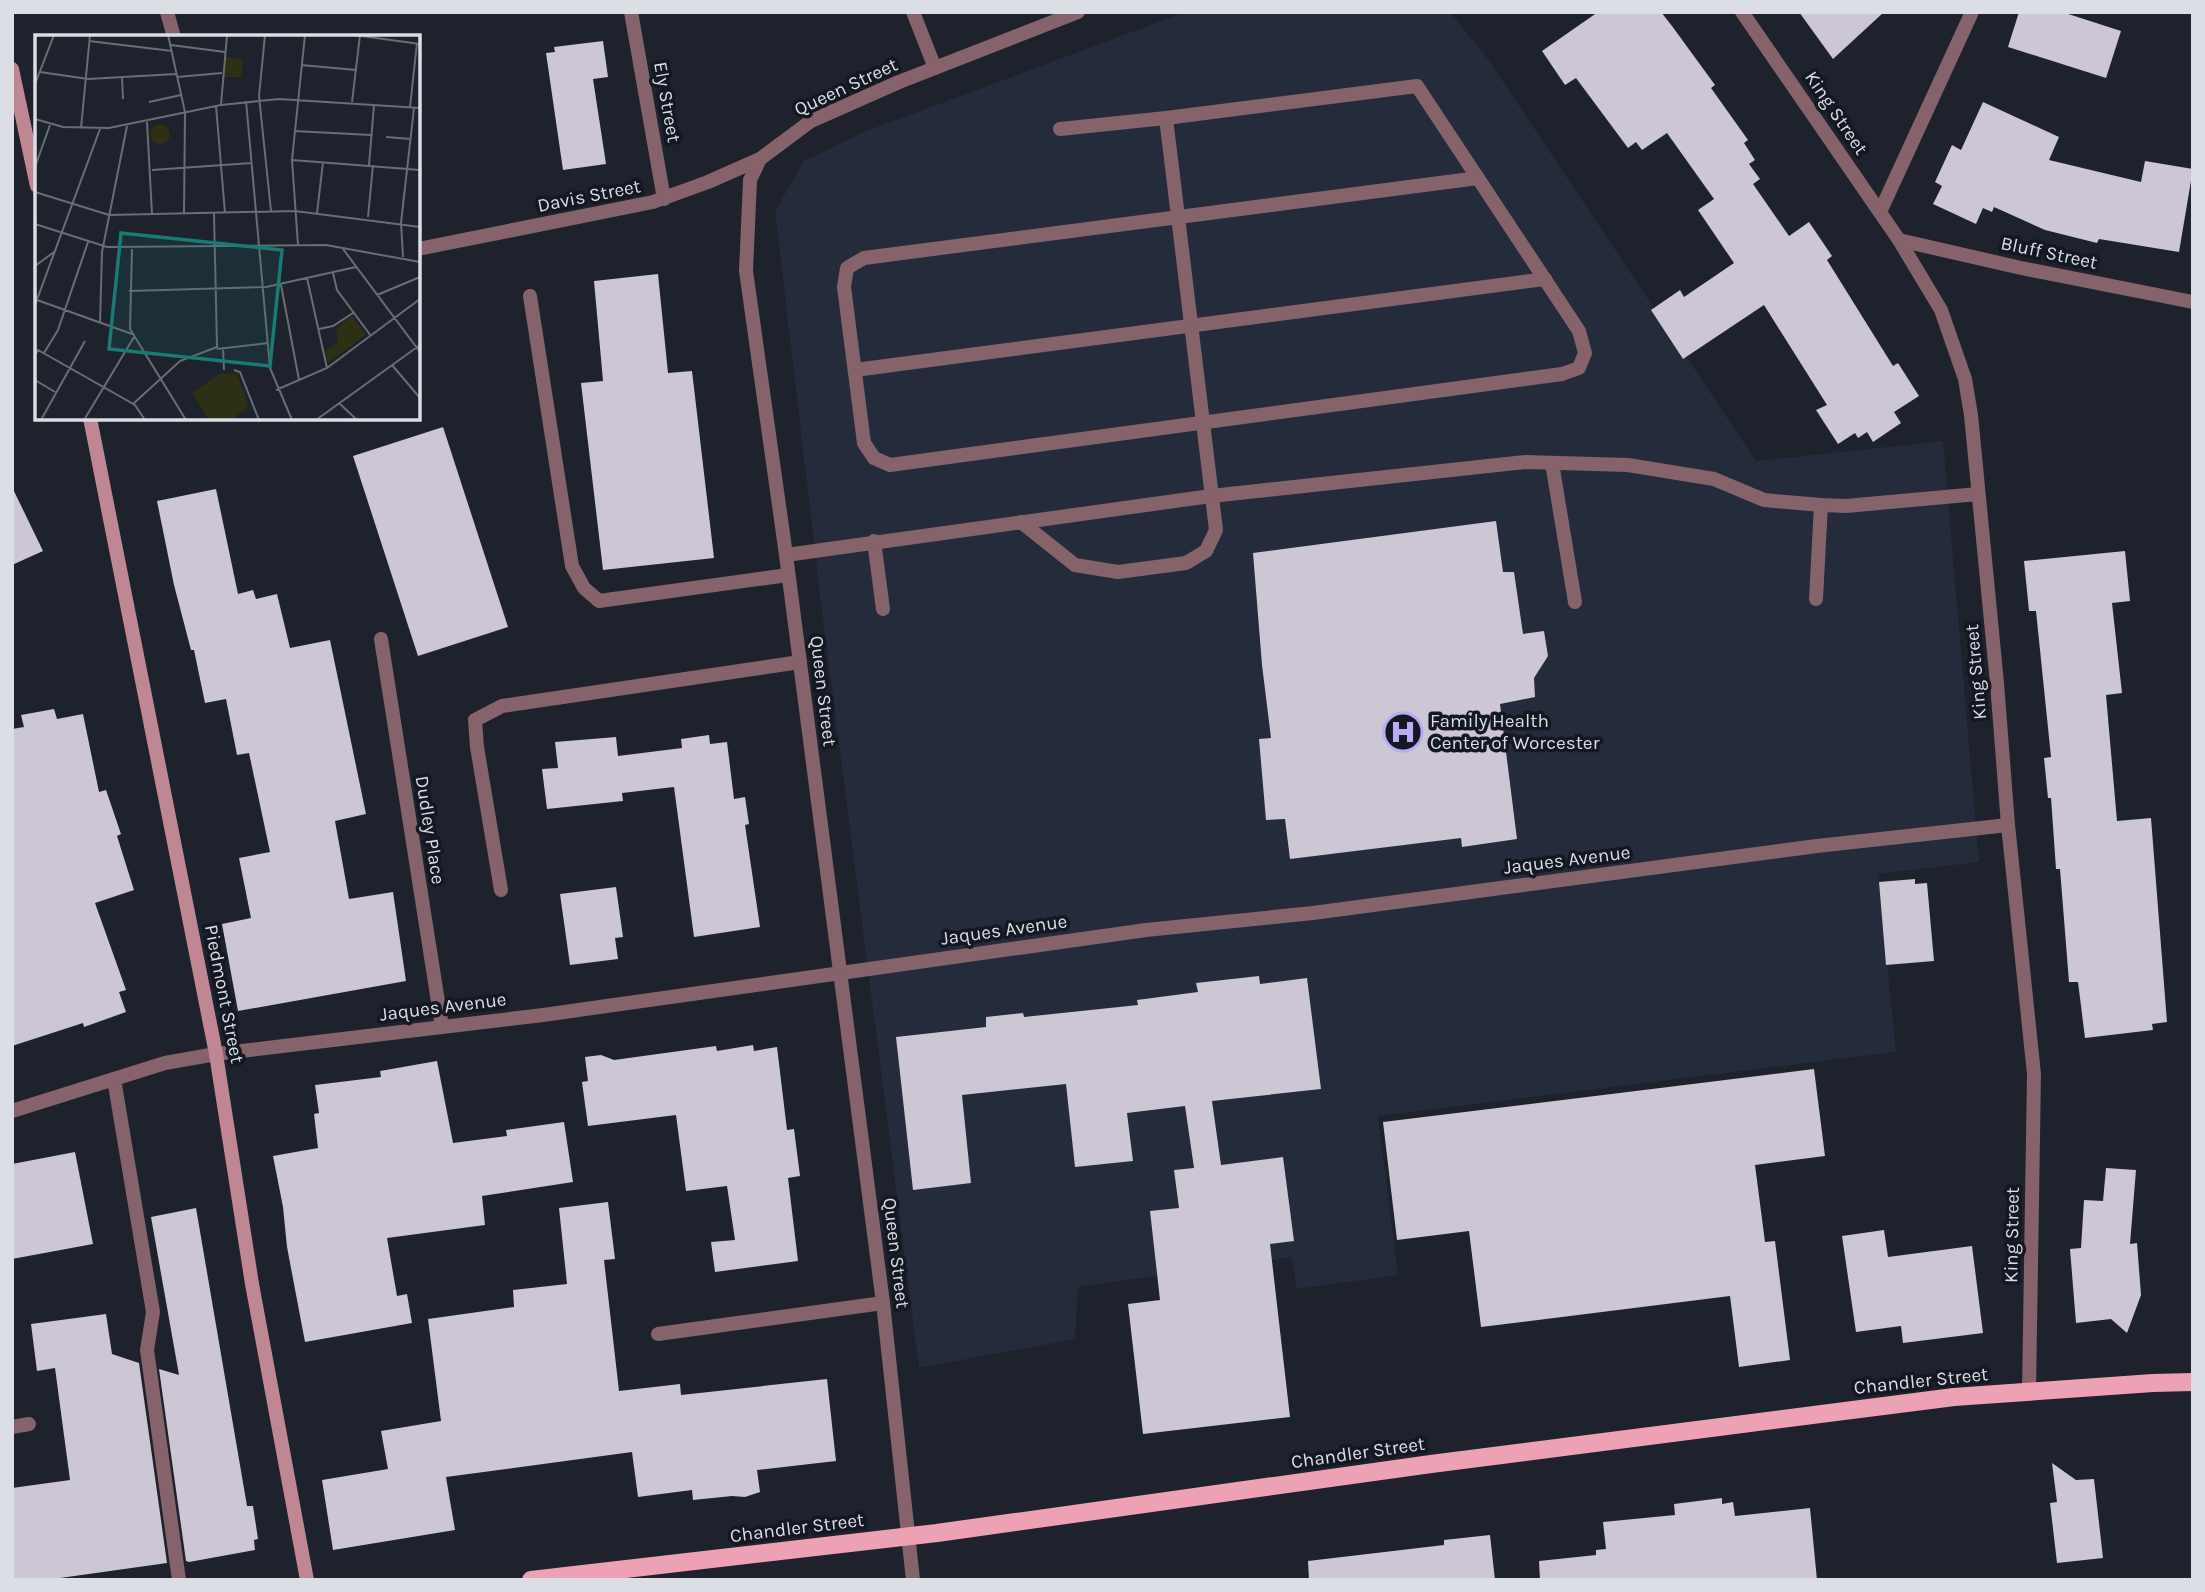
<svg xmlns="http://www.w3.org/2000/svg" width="2205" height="1592" font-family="Karla,sans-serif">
<rect width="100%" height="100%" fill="#1d222c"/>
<path fill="#242b3a" d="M1185,12H1450L1490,62L1756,461L1943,441L1979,862L1878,874L1896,1052L1378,1116L1398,1275L1297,1289L1291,1257L1078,1287L1075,1339L919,1368L821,603L775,211L804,161L864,132Z"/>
<g fill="#ccc6d5">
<path d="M1598,12H1661L1672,26L1715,85L1711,88L1748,140L1744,143L1755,160L1749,164L1760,179L1753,184L1789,236L1809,222L1832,256L1827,260L1893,366L1898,363L1919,396L1894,412L1901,423L1873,442L1867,432L1858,438L1855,433L1838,444L1816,410L1827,405L1764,305L1683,359L1651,310L1680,290L1684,297L1734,263L1698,210L1714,199L1667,133L1642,150L1636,142L1628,148L1576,78L1565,85L1542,51Z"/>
<path d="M1799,12H1884L1833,59Z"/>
<path d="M2019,12H2062L2121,31L2106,78L2008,47Z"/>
<path d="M603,41L608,77L593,79L606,164L563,170L546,53L555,52L554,47Z"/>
<path d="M1983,102L2059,137L2049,160L2141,182L2145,161L2193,169L2179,252L2099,239L2097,243L2045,230L1994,207L1992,212L1983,208L1976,224L1933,204L1942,186L1935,182L1952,145L1961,150Z"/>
<path d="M658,274L668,373L692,371L714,558L603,570L581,383L603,381L594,281Z"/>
<path d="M443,427L508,627L418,656L353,456Z"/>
<path d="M12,487L43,551L12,565Z"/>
<path d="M216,489L238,594L253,590L256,599L277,594L290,648L330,640L366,814L335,821L349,899L393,892L406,981L238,1011L222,924L251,918L239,858L270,852L249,753L237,755L226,699L205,703L194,650H191L174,585L157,501Z"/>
<path d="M1496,521L1503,572H1514L1523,634L1544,631L1548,656L1534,678L1535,697L1500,704L1517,839L1462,847L1461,838L1290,859L1285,819L1266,820L1259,739L1271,738L1262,665L1253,553Z"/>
<path d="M2125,551L2130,601L2112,603L2122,693L2106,695L2117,821L2151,818L2167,1022L2152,1024L2153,1030L2085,1038L2078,982H2069L2060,869H2056L2051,798H2048L2044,758L2051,757L2036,611H2029L2024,561Z"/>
<path d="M54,709L57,719L83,714L99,792L106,790L121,834L117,836L134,890L95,903L126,990L119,992L126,1012L84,1027L83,1023L12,1046V729L24,727L21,715Z"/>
<path d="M709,735L710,744L727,742L734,799L745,797L749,824L745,825L760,927L694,937L674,787L622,793L623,801L547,809L542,769L558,768L555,742L616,737L618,756L682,748L681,739Z"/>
<path d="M1915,879V884L1927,883L1934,961L1886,965L1879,882Z"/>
<path d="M616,887L623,937L615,938L618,959L570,965L560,894Z"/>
<path d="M1259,976L1260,984L1307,978L1321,1089L1212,1101L1221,1165L1283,1157L1294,1241L1270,1244L1290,1417L1143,1434L1128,1304L1160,1300L1150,1211L1179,1208L1174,1170L1194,1168L1185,1106L1127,1113L1133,1161L1075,1167L1066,1084L962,1095L971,1183L913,1190L896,1037L986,1027V1017L1023,1013L1024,1017L1138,1005L1137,1000L1198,992L1196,983Z"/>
<path d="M753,1045L754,1051L777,1047L787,1130L794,1129L800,1176L788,1178L798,1261L715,1272L711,1242L735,1240L727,1186L686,1191L676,1115L588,1126L582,1082L588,1081L585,1057L601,1055L614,1060L716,1046L717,1051Z"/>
<path d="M437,1061L453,1143L507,1136L506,1130L564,1122L573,1182L482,1196L485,1225L387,1238L397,1296L407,1294L412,1323L305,1342L287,1247L283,1207L273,1156L318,1148L314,1114L319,1113L315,1085L381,1077L380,1071Z"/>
<path d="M1814,1069L1825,1156L1755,1165L1765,1242L1775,1241L1790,1360L1739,1367L1730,1296L1481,1327L1469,1231L1397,1240L1383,1122Z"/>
<path d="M75,1152L93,1244L12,1259V1164Z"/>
<path d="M2106,1168L2136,1170L2130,1244L2137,1243L2141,1295L2127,1333L2111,1319L2076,1323L2070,1249L2081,1248L2084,1200L2103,1201Z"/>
<path d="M608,1202L615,1259L604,1260L619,1391L680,1384L681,1395L827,1379L836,1461L757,1470L760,1492L745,1497L732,1496L693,1500L692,1490L638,1497L632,1452L446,1477L455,1530L333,1550L322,1480L388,1469L381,1431L441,1421L428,1319L514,1307L513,1290L567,1284L559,1208Z"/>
<path d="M196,1208L247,1506H253L258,1539L254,1540L255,1550L189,1562L186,1561L159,1369L179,1375L151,1217Z"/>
<path d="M1884,1230L1888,1257L1972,1246L1983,1333L1903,1343L1901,1326L1856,1332L1842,1236Z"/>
<path d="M106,1314L112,1354L139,1363L167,1563L46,1580H12V1488L70,1480L55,1368L37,1371L31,1324Z"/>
<path d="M2052,1463L2076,1480L2094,1479L2103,1558L2057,1563L2050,1503L2057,1502Z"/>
<path d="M1722,1498V1504L1733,1502L1735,1516L1810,1508L1817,1580H1540L1539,1561L1596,1555V1550L1606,1549L1603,1522L1675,1515L1674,1504Z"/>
<path d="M1490,1535L1495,1580H1309L1308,1561L1444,1545V1540Z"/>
</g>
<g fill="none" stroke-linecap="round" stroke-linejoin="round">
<g stroke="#86626a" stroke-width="14">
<path d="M167,12L174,37"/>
<path d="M913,12L935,68"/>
<path d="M1060,129L1166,118"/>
<path d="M530,296L572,566L584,588L599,601L788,575"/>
<path d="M855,370L1545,279"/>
<path d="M1552,463L1575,602"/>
<path d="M1021,522L1075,565L1118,572L1186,563L1206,551L1216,530L1166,118L1417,86L1579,331L1585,353L1579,368L1562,374L890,465L874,458L864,443L844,287L847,268L864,258L1478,178"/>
<path d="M874,541L883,609"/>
<path d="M786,555L1211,496L1525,462L1628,465L1714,479L1764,500L1821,505L1846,506L1978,494"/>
<path d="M1816,599L1821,505"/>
<path d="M381,639L442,1027"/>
<path d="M501,890L477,747L475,720L502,706L800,662"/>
<path d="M114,1079L153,1312L147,1350L179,1580"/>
<path d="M658,1334L883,1303"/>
<path d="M12,1427L29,1424"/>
</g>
<g stroke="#86626a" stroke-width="14">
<path d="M631,12L664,199"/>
<path d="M1742,12L1899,240L1941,310L1965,379L1971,415L1997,683L2008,825L2034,1074L2029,1392"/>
<path d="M1880,212L1972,12"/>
<path d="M1899,240L2021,268L2193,302"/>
<path d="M418,249L653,202L708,182L760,159"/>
<path d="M12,1111L165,1063L216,1054L543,1015L1146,930L1313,913L1817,846L2008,825"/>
<path d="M913,1580L883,1303L786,555L746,271L750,180L760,159L811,121L899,82L1078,12"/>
</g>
<g stroke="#bf8694" stroke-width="14">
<path d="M12,69L37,186"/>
<path d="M90,418L216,1054L252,1284L307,1580"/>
</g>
<path stroke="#eca1b4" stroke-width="18" d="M531,1580L937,1533L1431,1464L1954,1397L2153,1383L2193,1382"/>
</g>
<defs>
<g id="hospital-ring" transform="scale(2.0125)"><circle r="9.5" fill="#141823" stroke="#b9abf7" stroke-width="1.5"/><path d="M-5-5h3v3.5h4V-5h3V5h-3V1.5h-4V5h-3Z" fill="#b9abf7"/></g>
</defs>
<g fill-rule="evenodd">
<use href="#hospital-ring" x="1403" y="732"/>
</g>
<g text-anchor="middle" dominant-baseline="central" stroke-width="7" stroke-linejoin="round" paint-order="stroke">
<g font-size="19" fill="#dbdee5" stroke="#141823">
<text transform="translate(846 87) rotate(-25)">Queen Street</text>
<text transform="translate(667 102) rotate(80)">Ely Street</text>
<text transform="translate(1836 113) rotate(56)">King Street</text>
<text transform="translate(589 196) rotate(-11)">Davis Street</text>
<text transform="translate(2049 253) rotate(12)">Bluff Street</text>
<text transform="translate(1976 672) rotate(-95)">King Street</text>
<text transform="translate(823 691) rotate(83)">Queen Street</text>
<text transform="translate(430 830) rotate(81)">Dudley Place</text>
<text transform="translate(1567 860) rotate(-7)">Jaques Avenue</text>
<text transform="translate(1004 930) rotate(-8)">Jaques Avenue</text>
<text transform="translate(224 994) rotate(79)">Piedmont Street</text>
<text transform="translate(443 1007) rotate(-7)">Jaques Avenue</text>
<text transform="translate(2012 1235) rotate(-89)">King Street</text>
<text transform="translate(896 1253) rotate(83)">Queen Street</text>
<text transform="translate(1921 1381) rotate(-6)">Chandler Street</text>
<text transform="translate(1358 1453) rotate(-8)">Chandler Street</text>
<text transform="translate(797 1528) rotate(-7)">Chandler Street</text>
</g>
<g font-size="19" fill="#dbdee5" stroke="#141823" text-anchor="start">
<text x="1430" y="721">Family Health<tspan x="1430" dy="22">Center of Worcester</tspan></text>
</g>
</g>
<g transform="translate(35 35)">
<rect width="385" height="385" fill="#1d222c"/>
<path d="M191,22L208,25L206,42H189ZM115 99a10 10 0 1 1 20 0a10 10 0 1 1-20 0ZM317,281L331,300L293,328L290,316L303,307L301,293ZM202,338L214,372L196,385H174L157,358L184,339Z" fill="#2e3013"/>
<path fill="none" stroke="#696d76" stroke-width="2" d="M133,0L150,77L149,179M230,0L224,61L236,176M319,0L385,9M54,6L137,16M136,10L190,17M266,30L321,35M5,37L53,44L141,39M87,42L88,64M142,42L187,38M0,49L19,0M211,66L235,333L257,385M114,67L146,60M317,67L325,0M186,70L192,0M181,71L190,178M375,72L382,8M0,84L28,92L74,93L186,70L244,64L385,73M112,87L117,179M46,93L55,0M259,96L336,100M351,102L376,104M257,125L385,135M334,130L339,70M0,132L15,90M117,135L217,128M0,157L74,180L260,176L385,192M282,178L288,127M333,182L338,130M0,189L72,212L291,210L385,227M263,210L257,125L270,0M97,214L95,294L151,385M308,214L385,317M368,222L366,188L379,73M0,231L19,217M298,238L302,255L336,301M272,243L292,333M246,250L264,345M94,256L231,252L321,232M342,260L385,242M2,265L97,299M0,270L65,94M65,289L67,217L92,91M284,294L298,291L318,278M188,312L189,335M182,314L233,308M9,318L23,295L53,207M0,320L3,315L100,370L110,385M357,330L385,363M199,335L205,337L224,385M0,345L20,357M241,355L292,333L385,264M304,368L322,385M98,369L145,326L182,312L179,178M6,385L50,306M49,385L99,302M281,385L385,310"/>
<path fill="#197b74" fill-opacity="0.15" stroke="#197b74" stroke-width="3.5" d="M86,198L247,215L235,331L74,314Z"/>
<rect width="385" height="385" fill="none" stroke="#dbdee5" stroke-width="3.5"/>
</g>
<rect width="2205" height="1592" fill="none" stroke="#dbdee5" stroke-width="28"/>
</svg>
